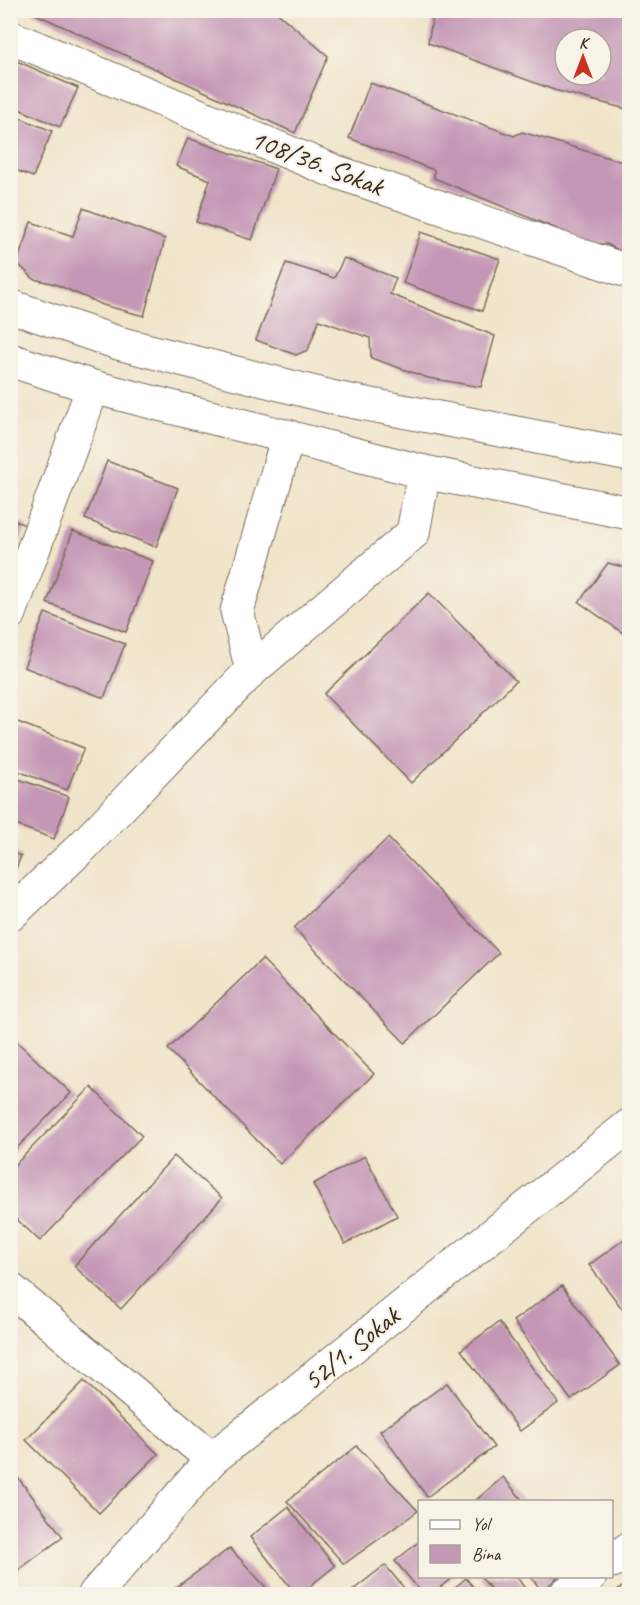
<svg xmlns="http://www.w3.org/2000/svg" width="640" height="1605" font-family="Caveat,sans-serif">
<rect width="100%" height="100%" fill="#f7f3e8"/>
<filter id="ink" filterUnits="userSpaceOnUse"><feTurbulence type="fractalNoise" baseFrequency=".0167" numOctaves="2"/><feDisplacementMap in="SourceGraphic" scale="12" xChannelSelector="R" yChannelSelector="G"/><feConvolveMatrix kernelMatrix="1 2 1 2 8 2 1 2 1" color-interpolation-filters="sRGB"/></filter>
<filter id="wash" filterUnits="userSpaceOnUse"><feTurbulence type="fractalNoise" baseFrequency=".008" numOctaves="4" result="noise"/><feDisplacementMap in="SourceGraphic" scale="24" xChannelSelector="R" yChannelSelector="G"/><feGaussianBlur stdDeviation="1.35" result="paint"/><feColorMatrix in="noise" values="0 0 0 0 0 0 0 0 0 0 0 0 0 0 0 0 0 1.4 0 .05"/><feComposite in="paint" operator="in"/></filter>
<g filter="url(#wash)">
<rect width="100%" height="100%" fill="#f0e4c9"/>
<g id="blocks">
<g fill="#c497b6" fill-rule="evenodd">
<path d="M27,10H274L328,56L295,133Z"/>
<path d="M434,10L630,11V110L554,90L428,43ZM565,39H601V75H565Z"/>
<path d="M10,58L78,88L60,127L10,105Z"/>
<path d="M370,83L514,136L522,132L630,164V257L607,244H593L434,178V170L349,138Z"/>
<path d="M10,114L52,131L33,177L10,168Z"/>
<path d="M188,138L276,169L252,240L196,222L210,180L176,166Z"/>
<path d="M83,208L165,239L144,316L103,305L55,284L34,279L17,263L31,222L73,236Z"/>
<path d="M10,210L18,214L11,236H10Z"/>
<path d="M421,232L500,259L482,311L403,283Z"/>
<path d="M344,258L396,278L390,294L495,336L481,387L428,378L371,358L370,338L319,320L308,350L296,355L256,340L286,263L334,278Z"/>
<path d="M107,461L178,488L156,547L85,519Z"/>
<path d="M10,518L27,526L10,561Z"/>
<path d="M73,531L153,561L126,632L47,603Z"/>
<path d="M608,563L630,569V638L579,602Z"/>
<path d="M429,593L516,681L411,783L324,694Z"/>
<path d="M45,613L125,644L104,698L24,667Z"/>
<path d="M10,719L84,748L67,790L10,768Z"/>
<path d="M10,776L69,797L54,839L10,823Z"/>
<path d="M388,838L499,953L405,1043L294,928Z"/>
<path d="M10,852L21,856L11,881H10Z"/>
<path d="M262,959L374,1074L280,1164L168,1049Z"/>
<path d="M10,1035L71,1093L10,1155Z"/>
<path d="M91,1087L142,1136L40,1241L10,1213V1170Z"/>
<path d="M174,1156L222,1198L121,1309L74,1266Z"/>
<path d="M365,1156L397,1216L345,1244L313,1184Z"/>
<path d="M626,1238L630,1243V1319L589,1265Z"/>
<path d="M562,1286L620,1365L571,1400L513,1321Z"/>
<path d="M499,1322L558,1403L520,1431L461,1350Z"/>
<path d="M84,1381L158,1454L99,1513L26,1440Z"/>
<path d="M447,1383L494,1447L427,1497L380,1431Z"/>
<path d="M357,1446L418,1511L344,1564L287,1501Z"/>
<path d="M16,1475L63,1537L10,1576V1480Z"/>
<path d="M503,1477L524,1502H474Z"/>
<path d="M288,1507L335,1566L300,1594H296L250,1537Z"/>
<path d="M420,1541V1576H454L432,1594H423L395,1561Z"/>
<path d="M230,1548L272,1594H167Z"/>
<path d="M385,1565L409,1594H348Z"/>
<path d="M480,1576H516L527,1591L523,1594H495Z"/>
<path d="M530,1576H559L542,1591Z"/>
<path d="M466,1578L479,1594H447Z"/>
<path d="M630,1581V1594H613Z"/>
</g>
</g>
</g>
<g filter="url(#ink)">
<use href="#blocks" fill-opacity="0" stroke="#7a6b5a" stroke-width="1.5"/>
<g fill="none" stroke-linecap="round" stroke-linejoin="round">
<g stroke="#7a6b5a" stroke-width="35">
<g id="minor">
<path d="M10,37L331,170L630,272"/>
<path d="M10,613L93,387"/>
<path d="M252,670L237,611L288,436"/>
<path d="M10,915L84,845L252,670L413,533L424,472"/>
<path d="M10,1289L212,1459"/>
<path d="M612,1561L630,1548"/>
<path d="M566,1594L590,1576"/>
</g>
</g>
<g stroke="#7a6b5a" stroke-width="35">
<path id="secondary" d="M95,1594L212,1459L630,1125"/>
</g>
<g stroke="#7a6b5a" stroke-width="35">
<g id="primary">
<path d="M10,306L118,343L335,398L630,455"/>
<path d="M10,360L93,387L424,472L630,513"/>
</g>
</g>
<use href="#minor" stroke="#fff" stroke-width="33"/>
<use href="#secondary" stroke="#fff" stroke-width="33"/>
<use href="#primary" stroke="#fff" stroke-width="33"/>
</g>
</g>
<g text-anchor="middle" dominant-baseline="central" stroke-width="4.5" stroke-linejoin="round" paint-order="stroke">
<g font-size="28" fill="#3b2a1e" stroke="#f7f3e8">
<text transform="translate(317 162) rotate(21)">108/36. Sokak</text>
<text transform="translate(351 1348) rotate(-39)">52/1. Sokak</text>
</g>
</g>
<rect width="640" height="1605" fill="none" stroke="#f7f3e8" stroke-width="36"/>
<rect x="418" y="1500" width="195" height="78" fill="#f7f3e8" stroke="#aca397" stroke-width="1.5"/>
<rect x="430" y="1520" width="30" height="9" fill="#ffffff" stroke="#aca397" stroke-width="1.5"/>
<text x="472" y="1530" font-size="18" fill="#3b2a1e">Yol</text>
<rect x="430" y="1545" width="30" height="18" fill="#c497b6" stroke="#aca397" stroke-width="1.5"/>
<text x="472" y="1560" font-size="18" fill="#3b2a1e">Bina</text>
<g transform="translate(583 57)"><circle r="28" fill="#f7f3e8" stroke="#aca397" stroke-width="1.5"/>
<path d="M0-4.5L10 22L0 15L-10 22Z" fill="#c8321e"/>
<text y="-9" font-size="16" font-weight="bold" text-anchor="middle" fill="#3b2a1e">K</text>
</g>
</svg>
